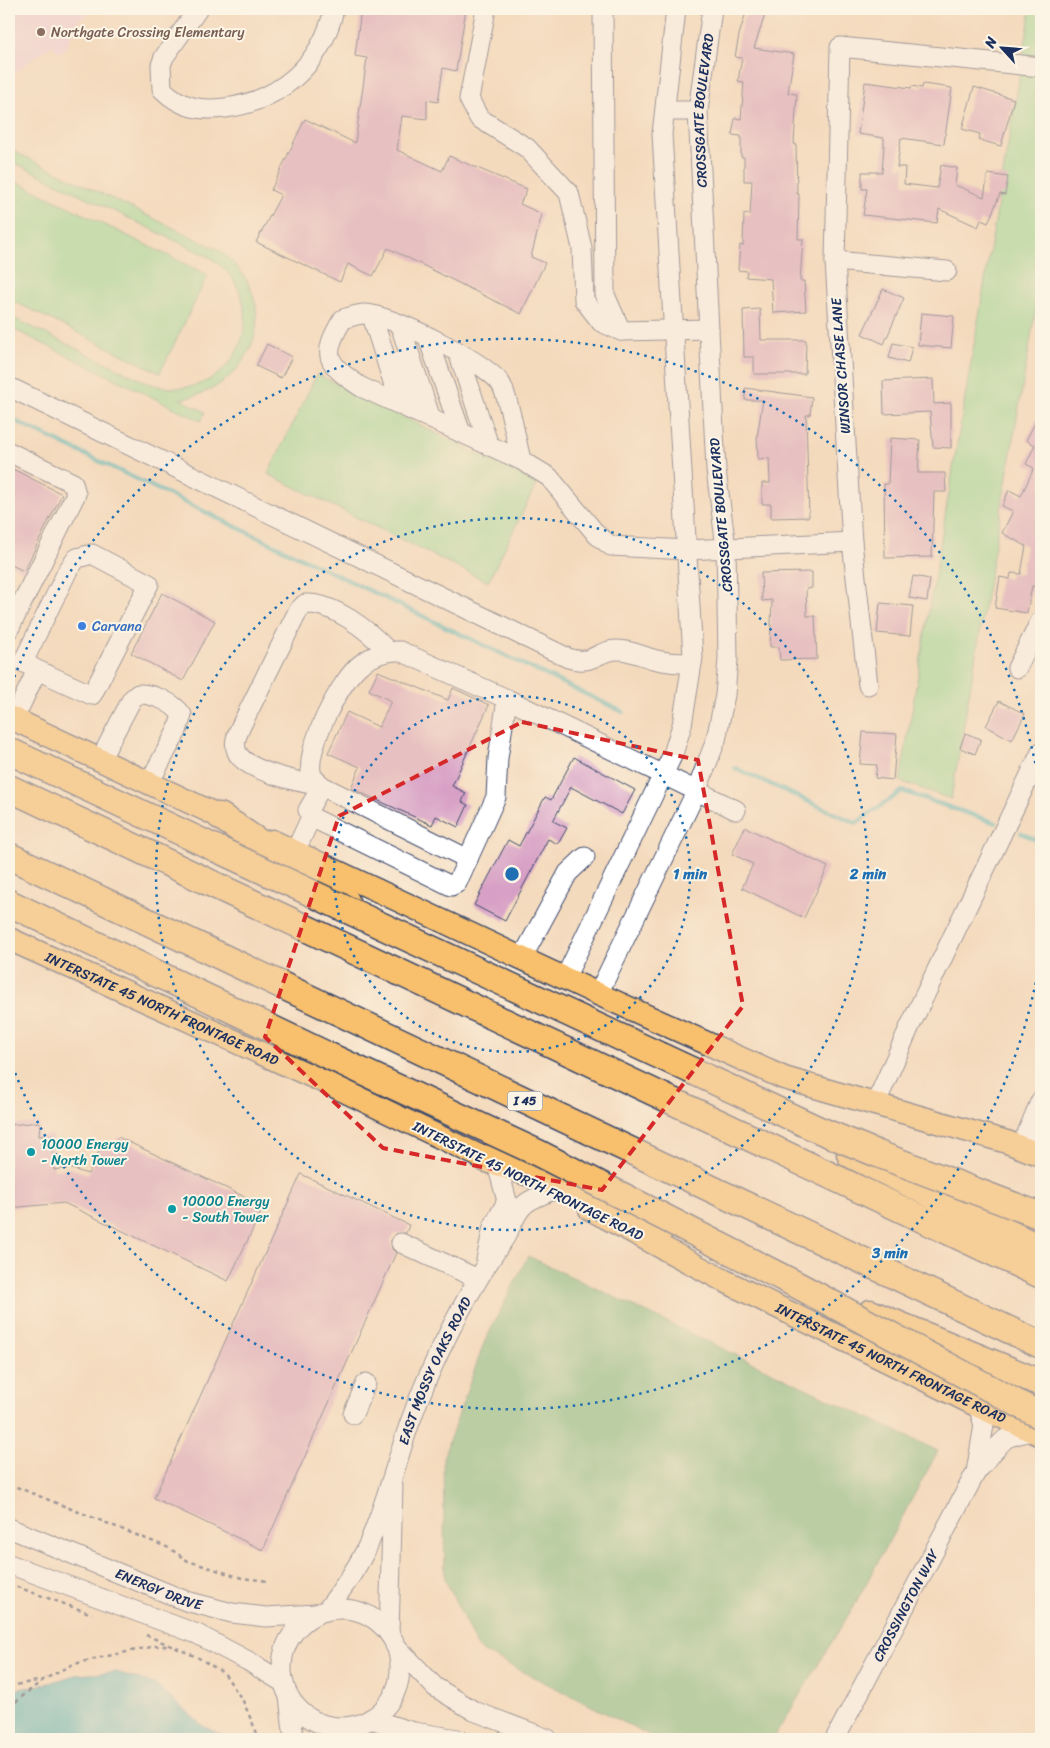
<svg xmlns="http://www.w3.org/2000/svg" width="1050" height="1748" font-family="Sriracha,sans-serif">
<rect width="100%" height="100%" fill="#fcf5e5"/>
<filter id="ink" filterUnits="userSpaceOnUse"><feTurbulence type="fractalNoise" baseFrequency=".02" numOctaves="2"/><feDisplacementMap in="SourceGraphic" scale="10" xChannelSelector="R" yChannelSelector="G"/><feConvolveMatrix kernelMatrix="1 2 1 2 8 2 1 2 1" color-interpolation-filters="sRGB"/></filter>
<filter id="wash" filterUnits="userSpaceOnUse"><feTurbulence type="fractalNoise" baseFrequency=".0096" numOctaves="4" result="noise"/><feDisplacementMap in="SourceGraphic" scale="20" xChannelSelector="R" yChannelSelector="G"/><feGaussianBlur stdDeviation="1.12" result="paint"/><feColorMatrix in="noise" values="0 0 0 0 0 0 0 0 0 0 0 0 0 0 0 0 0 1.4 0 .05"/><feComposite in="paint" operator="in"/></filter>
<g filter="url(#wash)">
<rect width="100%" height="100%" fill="#f4dabd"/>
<path fill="#efd0e6" d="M9,9H95L79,20L65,49L59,53L52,45L9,77Z"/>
<g fill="#92de9a" stroke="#56867c">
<path d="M1031,9H1041V279L951,799L900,781Z"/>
<path d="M9,149L219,250C230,259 240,269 247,281C276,334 236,392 180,399L205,412L201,421L9,327V316L148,383C231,412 283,307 211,258L9,160Z"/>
<path d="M9,178L208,275L160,373L9,299Z"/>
<path d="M317,374L537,483L488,582L268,474Z"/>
</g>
<path fill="#75bd82" stroke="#487670" d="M528,1256L938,1451L855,1604L773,1739H657L478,1649L445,1579L443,1458L484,1343Z"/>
<path fill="#44b4bc" stroke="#30728d" d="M117,1672L155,1684L203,1726L230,1739H9V1691L46,1684L75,1675Z"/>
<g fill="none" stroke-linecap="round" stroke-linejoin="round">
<g stroke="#44b4bc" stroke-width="4.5">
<path d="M9,418L623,712"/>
<path d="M735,768L856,823L902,791L996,823"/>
<path d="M1021,833L1041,842"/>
</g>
</g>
<g id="blocks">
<g fill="#d79fc5">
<path d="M361,9H466L456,71L443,68L438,102L427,100V119L402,116L397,150L442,171L449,156L527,189L520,204L542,214L531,257L545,263L521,314L388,248L373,276L348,264L340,282L256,242L281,195L271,190L305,119L355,143L367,58L355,56Z"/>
<path d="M747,9H767L754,48L794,54L788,93L797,94L794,144H796L797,194H799L798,239H803L800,281H804L806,311L773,313L771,279L746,277L747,271L738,270L740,245L743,246L744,214L750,215L752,181H744V157H741V136L732,135L735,118L741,119L744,82L738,81L742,58L735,57L739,35Z"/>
<path d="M865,82L911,88L912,86L922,88L923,84L952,88L944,144L901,138L897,167H905L904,184L937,188L941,165L957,168L955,185L984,197L988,174L1008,177L1005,195L1000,194L988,223L981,220L978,227L939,209L937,223L863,215L867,189H862V172H882L884,145V138L858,134Z"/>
<path d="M974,87L1014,99L1001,146L979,140L980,134L962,129Z"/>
<path d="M883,289L904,298L884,344L862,334Z"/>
<path d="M760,309L761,340H806L805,374H754V357H744L743,310Z"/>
<path d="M921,313L954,316L951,348L918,345Z"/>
<path d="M893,343L912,347L908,363L889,358Z"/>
<path d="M267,344L292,357L281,378L256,366Z"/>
<path d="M933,379L934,404L951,403V448L933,447L930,412L884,414L883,381Z"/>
<path d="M745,388L812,397L810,415H806L809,517L771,518V504H762V483H770L769,458L758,459L757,437L763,400H745Z"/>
<path d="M1041,412V588L1032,586L1027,613L995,608L1000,577L1010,579L1011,573L1021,574L1026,546L1002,533L1013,511L1002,506L1009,490L1021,496L1034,468L1026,464L1035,445L1026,440Z"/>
<path d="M890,438L920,440L918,473H945L946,492H934L932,557L885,558L884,484H888Z"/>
<path d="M9,467L62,494L24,571L9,564Z"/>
<path d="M812,572V588L806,589L807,616H815L817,659L780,660L779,647H770L772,600L762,601L761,573Z"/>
<path d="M913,576L930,579L927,601L909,598Z"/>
<path d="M162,593L215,621L183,681L131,653Z"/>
<path d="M880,603L913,606L910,636L877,633Z"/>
<path d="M378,671L448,700L453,688L489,705L452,786L466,793L462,802L468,805L458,827L436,816L432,825L351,788L360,767L328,753L347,712L379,727L391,701L369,690Z"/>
<path d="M999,701L1025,714L1012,740L986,726Z"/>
<path d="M863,732L897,734L893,780L875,778L877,765L860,764Z"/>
<path d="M965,733L981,739L975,754L960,748Z"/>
<path d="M574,757L635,790L622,814L571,787L553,821L567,828L558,844L548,839L505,921L474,905L508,840L519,846L545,797L551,800Z"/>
<path d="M745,827L828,867L804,918L742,888L753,864L732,854Z"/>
<path d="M40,1122L39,1136L52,1135L54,1170L69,1168L88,1174L102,1145L111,1149L118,1137L264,1206L228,1281L64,1203L9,1208V1125Z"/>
<path d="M301,1174L409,1225L406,1233L395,1234L391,1239L392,1249L396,1253L263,1550L154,1498Z"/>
</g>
</g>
</g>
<g filter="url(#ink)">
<use href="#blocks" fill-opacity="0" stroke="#3c496c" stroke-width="1"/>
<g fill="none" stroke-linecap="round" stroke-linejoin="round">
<g stroke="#3c496c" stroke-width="21">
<g id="minor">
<path d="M198,9L164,57L161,65L162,89C181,108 200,111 225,108C280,101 322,64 334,9"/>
<path d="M486,9L469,99L479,118L527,148L569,193L582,248L584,300L601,322L621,331L709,329"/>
<path d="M603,9L605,295L621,331"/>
<path d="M665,111H698"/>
<path d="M835,261L947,271"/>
<path d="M372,316L394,385"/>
<path d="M400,325L431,419"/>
<path d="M428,338L461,433"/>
<path d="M458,352L489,446"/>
<path d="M399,362L413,411"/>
<path d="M9,387L568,658C593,666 596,651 616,650C628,649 642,656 653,659C666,663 679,663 692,663"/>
<path d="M9,452L73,483L76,494L9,629"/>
<path d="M521,460C516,440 510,403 502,386C492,364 389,314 365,314C358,314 350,317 343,319C320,356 327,364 361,387L521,460L549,477L597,535L611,546L687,550L852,542"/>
<path d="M387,650C369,631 333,602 305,604L298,611L241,726C237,735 233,743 237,752C244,771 303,783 322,786L468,859"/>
<path d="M1017,668L1041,620"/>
<path d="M868,685L852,542L835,261L840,47L1041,67"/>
<path d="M14,719L37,670L23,662L68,570L77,558L92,554L149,584L92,695L37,670"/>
<path d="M100,760L132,699L138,694C153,693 174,703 182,715L177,731L149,783"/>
<path d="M322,786L308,810L311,817L451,886L457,883L496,797L498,758L507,699L736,810"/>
<path d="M322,786C318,782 311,777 311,771C307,746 341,679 361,664C373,655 385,650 400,651L507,699"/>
<path d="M295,852L311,817"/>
<path d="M522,958L568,873L585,857"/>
<path d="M565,978L673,754L682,725L693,657L662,134L676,9"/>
<path id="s1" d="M598,994L696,792L716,740L725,695L728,659L726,548L716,470L698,111L712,9"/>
<path d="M875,1105L910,1026L1041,752"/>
<path d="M1021,1147L1041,1100"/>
<path d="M401,1243L478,1279"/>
<path d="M486,1260L493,1227L507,1201L497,1164"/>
<path d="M353,1414L366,1383"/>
<path d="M977,1471C985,1463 1001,1440 1009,1437C1017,1434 1025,1433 1032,1431"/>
<path id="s2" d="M9,1528L186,1601L232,1613L266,1617L316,1614"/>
<path d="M9,1564L197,1634L248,1661L284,1683"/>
<circle cx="341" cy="1668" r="59"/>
<path id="s3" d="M326,1611C342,1590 358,1568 369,1543C385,1505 396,1464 409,1425C430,1365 466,1294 502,1242C510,1231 514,1215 523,1206C529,1199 545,1194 553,1190"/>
<path d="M389,1634L393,1485"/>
<path d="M395,1645L435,1687L474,1711L548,1739"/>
<path d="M289,1697L294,1739"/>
<path d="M370,1719L414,1732L458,1739"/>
<path id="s4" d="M835,1739L976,1472L984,1425L978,1406"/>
</g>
</g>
<g stroke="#3c496c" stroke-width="25">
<g id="major">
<path d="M9,717L236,824"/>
<path d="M272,841L598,994L784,1078L1007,1142L1041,1155"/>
<path id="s5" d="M9,939L338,1088L500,1166"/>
<path id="s6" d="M590,1209L723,1280L978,1406L1041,1435"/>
</g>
</g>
<g stroke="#3c496c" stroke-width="29">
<g id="highway">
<path d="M9,751L217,849"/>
<path d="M9,788L1041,1275"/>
<path d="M220,816L346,901"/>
<path d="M9,856L1041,1345"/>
<path d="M9,903L327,1055"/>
<path d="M850,1154L1041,1249"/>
<path d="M484,1158L538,1176L662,1228"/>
<path d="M870,1313L1041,1383"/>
</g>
</g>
<g stroke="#3c496c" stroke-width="2.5" stroke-dasharray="4 4" stroke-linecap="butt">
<path d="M9,1484L169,1548L188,1561L242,1578L268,1581"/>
<path d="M9,1584L92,1614"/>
<path d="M146,1635L197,1657L224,1673L243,1701L256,1731V1739"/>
<path d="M9,1686L43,1680L71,1665L98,1658L155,1646H173"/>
<path d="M9,1707L43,1680"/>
</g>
<use href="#minor" stroke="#fff" stroke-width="19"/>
<use href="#major" stroke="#f8bf6c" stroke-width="22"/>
<use href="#highway" stroke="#f8bf6c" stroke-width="26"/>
<g stroke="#3c496c" stroke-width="29" stroke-linecap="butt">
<g id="highway-bridge">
<path d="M217,849L817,1129L878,1154L1041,1216"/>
<path d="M327,1055L538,1153L799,1286L1041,1416"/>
</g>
</g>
<use href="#highway-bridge" stroke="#f8bf6c" stroke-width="26"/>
</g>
</g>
<path d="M0 0H1050V1748H0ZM522,722L698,760L743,1006L602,1190L383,1148L265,1037L339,816Z" fill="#f4dabd" fill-opacity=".55" fill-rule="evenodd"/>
<path fill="none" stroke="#d62828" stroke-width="4" stroke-dasharray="10 6" stroke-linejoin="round" d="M522,722L698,760L743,1006L602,1190L383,1148L265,1037L339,816Z"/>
<g fill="none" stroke="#1f6fb2" stroke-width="2.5" stroke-dasharray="2.5 5">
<circle cx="512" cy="874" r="178"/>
<circle cx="512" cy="874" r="356"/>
<path d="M1041 953A535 535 0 0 1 9 1057M9 691A535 535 0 0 1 1041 795"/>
</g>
<circle fill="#8d6e63" stroke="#fcf5e5" stroke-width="2" cx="41" cy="32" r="5"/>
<circle fill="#3f7fe0" stroke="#fcf5e5" stroke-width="2" cx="82" cy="626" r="5"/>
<g fill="#0f9aa8" stroke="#fcf5e5" stroke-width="2">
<circle cx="31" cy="1152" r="5"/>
<circle cx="172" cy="1209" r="5"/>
</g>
<g text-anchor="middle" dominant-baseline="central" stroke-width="4" stroke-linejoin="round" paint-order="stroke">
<rect fill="#fcf5e5" stroke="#5e6a86" stroke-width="1" x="507.5" y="1091.5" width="35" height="19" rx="4"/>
<g font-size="12" font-weight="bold" fill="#1b2f5e">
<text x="525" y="1101">I 45</text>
</g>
<g font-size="14" fill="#785e54" stroke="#fcf5e5" text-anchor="start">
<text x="51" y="32">Northgate Crossing Elementary</text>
</g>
<g font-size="14" fill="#1b2f5e" stroke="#fcf5e5">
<text stroke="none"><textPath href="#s1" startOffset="912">CROSSGATE BOULEVARD</textPath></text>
<text transform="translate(841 366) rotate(-94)">WINSOR CHASE LANE</text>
<text transform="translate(721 515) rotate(-95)">CROSSGATE BOULEVARD</text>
<text stroke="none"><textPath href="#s5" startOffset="168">INTERSTATE 45 NORTH FRONTAGE ROAD</textPath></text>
<text transform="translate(528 1181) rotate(26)">INTERSTATE 45 NORTH FRONTAGE ROAD</text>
<text stroke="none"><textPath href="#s6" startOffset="338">INTERSTATE 45 NORTH FRONTAGE ROAD</textPath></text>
<text stroke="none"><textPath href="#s3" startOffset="265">EAST MOSSY OAKS ROAD</textPath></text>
<text stroke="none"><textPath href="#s2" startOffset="162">ENERGY DRIVE</textPath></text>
<text stroke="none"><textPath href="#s4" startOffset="151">CROSSINGTON WAY</textPath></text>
</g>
<g font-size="14" fill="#366cbe" stroke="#fcf5e5" text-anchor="start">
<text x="92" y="626">Carvana</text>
</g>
<g font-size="14" fill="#0d838f" stroke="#fcf5e5" text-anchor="start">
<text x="41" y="1144">10000 Energy<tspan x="41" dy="16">- North Tower</tspan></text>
<text x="182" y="1201">10000 Energy<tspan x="182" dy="16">- South Tower</tspan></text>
</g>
</g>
<circle cx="512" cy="874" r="8" fill="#1f6fb2" stroke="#fcf5e5" stroke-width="2.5"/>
<g font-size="15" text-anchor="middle" font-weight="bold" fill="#1f6fb2" stroke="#fcf5e5" stroke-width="4" stroke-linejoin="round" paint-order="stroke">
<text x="690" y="879">1 min</text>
<text x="868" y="879">2 min</text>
<text x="890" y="1258">3 min</text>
</g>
<rect width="1050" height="1748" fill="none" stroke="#fcf5e5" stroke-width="30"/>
<g transform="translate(1002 48) rotate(296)" stroke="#fcf5e5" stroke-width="4" paint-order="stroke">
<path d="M0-4L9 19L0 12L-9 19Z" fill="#1b2f5e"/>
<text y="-8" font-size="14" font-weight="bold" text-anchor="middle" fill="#1b2f5e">N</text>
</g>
</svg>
